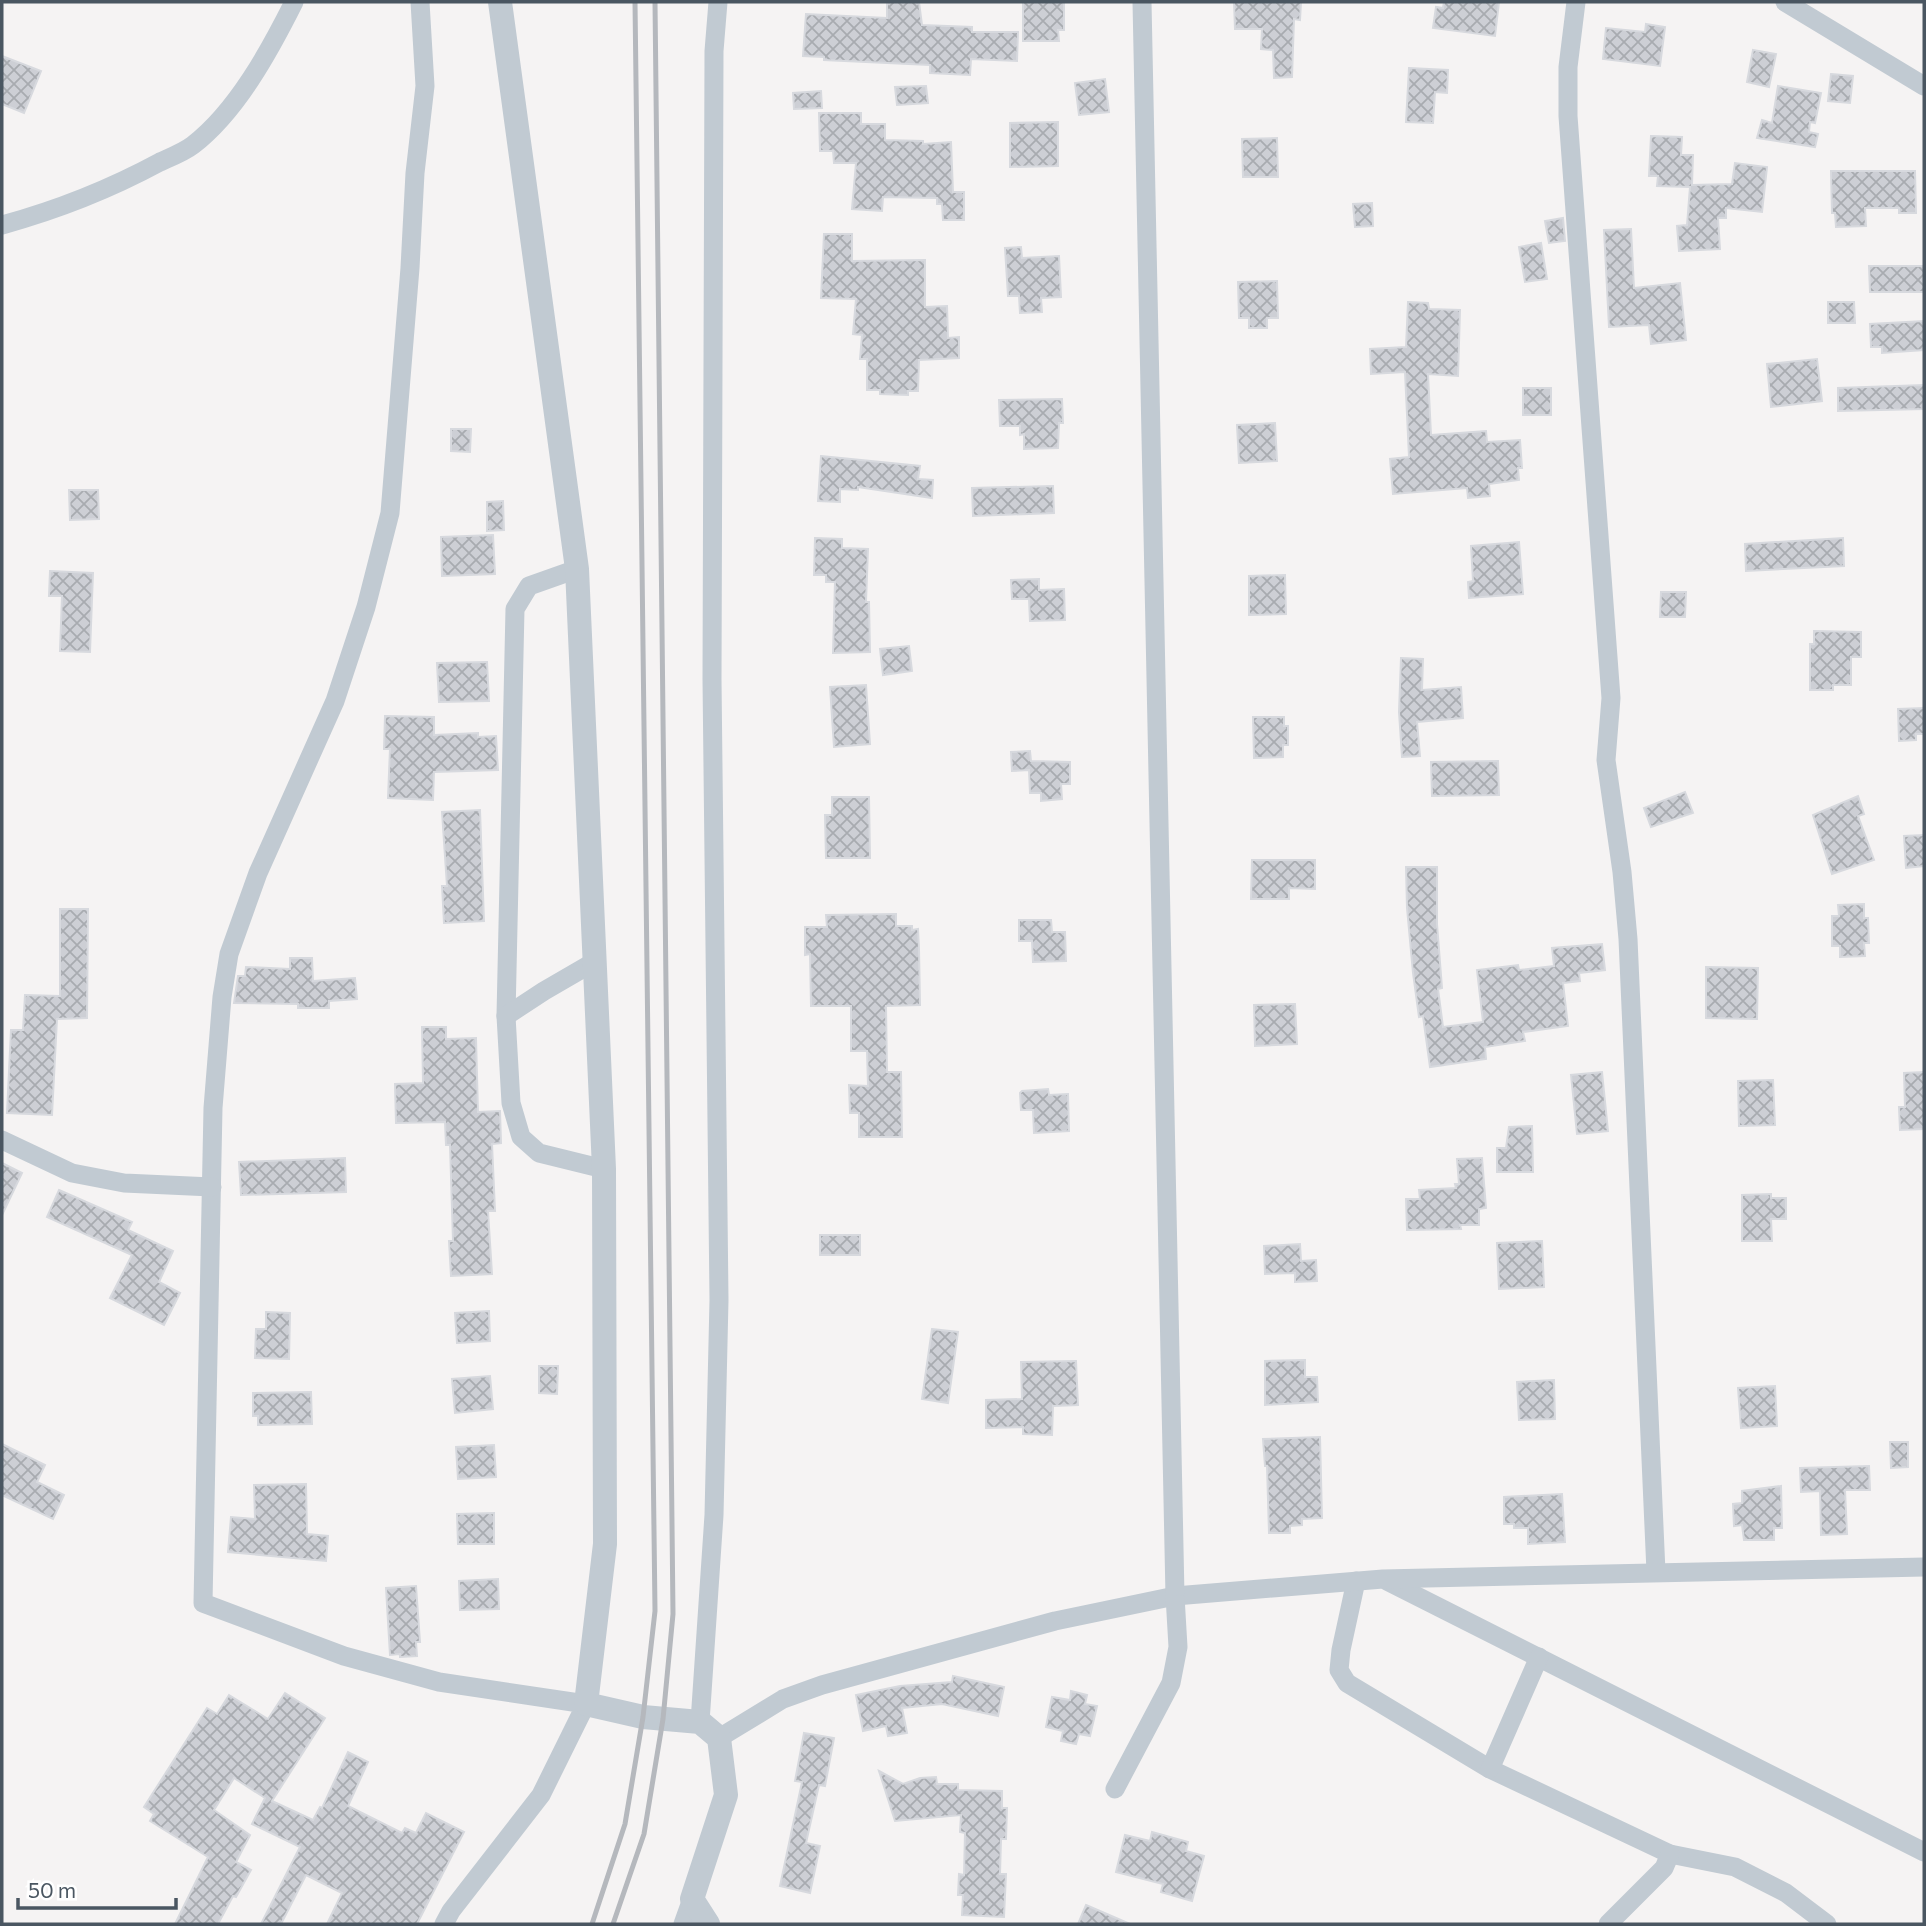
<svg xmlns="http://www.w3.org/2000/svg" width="1926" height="1926" font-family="Commissioner,sans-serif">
<defs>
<pattern id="building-cross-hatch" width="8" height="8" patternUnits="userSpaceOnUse" patternTransform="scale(1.75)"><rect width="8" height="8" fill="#cdcfd5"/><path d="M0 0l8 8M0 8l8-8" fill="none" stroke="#a8abb0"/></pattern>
</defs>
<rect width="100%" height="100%" fill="#f5f3f3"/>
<g fill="url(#building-cross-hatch)" stroke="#d7d9de" stroke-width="2">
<path d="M887,2H919L922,25L972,27V32H1018L1017,61L971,59L970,75L930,73V65L824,60V57L803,56L806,14L887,18Z"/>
<path d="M1023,2H1064V30H1058L1059,41H1023Z"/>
<path d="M1234,2H1301L1300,20L1294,19L1292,77L1274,78L1273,50L1261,49L1262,29H1235Z"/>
<path d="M1444,2H1499L1495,36L1433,28L1436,7L1443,8Z"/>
<path d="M1646,24L1665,27L1660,66L1603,59L1606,28L1645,32Z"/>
<path d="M1753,50L1776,54L1769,87L1747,82Z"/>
<path d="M2,56L41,71L24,113L2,104Z"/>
<path d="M1409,68L1448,70L1447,93L1435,92L1433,123L1406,122Z"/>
<path d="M1831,74L1853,76L1850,103L1828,101Z"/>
<path d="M1105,79L1109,112L1079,115L1075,83Z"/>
<path d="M926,86L928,103L897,105L895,87Z"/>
<path d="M1778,86L1821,93L1815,123L1810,122L1809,132L1818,134L1815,147L1757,138L1762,120L1772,123Z"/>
<path d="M821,91L822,108L794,109L793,93Z"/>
<path d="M819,113H861V124H885V140L923,141V144L951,142L953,192H964V220H943L942,204H937V198L883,197L882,211L852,209L856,163H834L833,151H820Z"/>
<path d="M1058,122V166L1010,167V123Z"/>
<path d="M1651,136L1682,137L1681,155H1693L1692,185L1732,184L1735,163L1767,167L1762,212L1726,208V218H1718L1720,249L1679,251L1677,226L1687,225L1690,187L1657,186L1658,176H1649Z"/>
<path d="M1277,138L1278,177H1243L1242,139Z"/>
<path d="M1831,171H1915L1916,213H1899V208H1865L1866,226L1836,227L1835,213H1832Z"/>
<path d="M1372,203L1373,226L1355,227L1353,204Z"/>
<path d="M1563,218L1565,241L1549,243L1545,221Z"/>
<path d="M1631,229L1634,288L1680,283L1686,340L1651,344L1649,325L1609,327L1604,230Z"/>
<path d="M824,234H852V261L925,260V307L947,306L948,338L959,337V358L919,360L918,391H908V395L880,394V390H867V359H860L862,335L853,334L856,299L821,298Z"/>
<path d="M1541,243L1547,279L1525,282L1519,247Z"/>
<path d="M1021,247L1022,258L1059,256L1061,297L1041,298L1042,312L1020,313L1019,296H1008L1005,248Z"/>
<path d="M1869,266H1924V292H1870Z"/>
<path d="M1277,281L1278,318H1267V328H1249V318H1239L1238,282Z"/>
<path d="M1408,302L1428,303L1429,309L1460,310L1458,376L1428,374L1431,435L1486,431L1487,442L1520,440L1522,468H1518L1519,480L1489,484L1490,496L1468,498L1467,488L1393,494L1390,459L1409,457L1405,372L1371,374L1370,349L1406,347Z"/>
<path d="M1828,302H1854L1855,323H1828Z"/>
<path d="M1924,321V350L1882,353V347H1871L1870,324Z"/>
<path d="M1817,359L1822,401L1771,407L1767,364Z"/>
<path d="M1924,385V409L1838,411V388Z"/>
<rect x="1523" y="388" width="28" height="27"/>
<path d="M1062,399L1063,423H1059L1058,448L1024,449V434L1020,435V426H1000L999,400Z"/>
<path d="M1275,423L1277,461L1239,463L1237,425Z"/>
<path d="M451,429H471L470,452L451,451Z"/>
<path d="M821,456L920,466L918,479L933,480L932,498L858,487V490L840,489V502L818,501Z"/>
<path d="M1053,486L1054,513L973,516L972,488Z"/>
<path d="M69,490H98L99,519L70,520Z"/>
<path d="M503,501L504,530L487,531V502Z"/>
<path d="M493,535L495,574L442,576L441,537Z"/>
<path d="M815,538L842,539V548L868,549L866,602H869L870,652L833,653L835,582H826V575H814Z"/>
<path d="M1843,538L1844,566L1746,571L1745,544Z"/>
<path d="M1519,542L1523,594L1469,598L1468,582L1473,581L1471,546Z"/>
<path d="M50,571L93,573L90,652L60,651L62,596H49Z"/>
<path d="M1285,575L1286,614L1249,615V576Z"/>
<path d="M1039,579V590L1064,589L1065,620L1030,621L1029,599H1012L1011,580Z"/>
<path d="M1661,592H1686L1685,617H1660Z"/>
<path d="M1814,631L1861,632V657H1851V685H1833V690H1810V644H1814Z"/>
<path d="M909,646L912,671L883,675L880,649Z"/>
<path d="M1401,658L1423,659L1422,690L1461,687L1463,718L1417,722L1420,756L1402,757L1399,712Z"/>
<path d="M487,662L489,701L439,702L437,663Z"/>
<path d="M866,685L870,744L834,747L830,687Z"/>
<path d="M1924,708V734H1916V740L1899,741L1898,709Z"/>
<path d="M385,716L434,717V735L478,733V737L496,736L498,770L434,772L433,800L388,798L390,749H384Z"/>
<path d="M1253,717H1284V726H1288V745H1283V757L1254,758Z"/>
<path d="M1030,751L1031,761L1070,762V784H1061L1062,799L1041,801V793H1030L1029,770L1012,771L1011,752Z"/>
<path d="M1498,761L1499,795L1432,796L1431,762Z"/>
<path d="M1685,792L1693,813L1651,827L1644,808Z"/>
<path d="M1858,796L1864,814L1858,816L1874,860L1832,874L1813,815Z"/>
<path d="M832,797H869L870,858H826L825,815H832Z"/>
<path d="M480,810L484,921L444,923L442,886H447L442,812Z"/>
<path d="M1924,835V866L1906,868L1904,836Z"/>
<path d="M1252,860H1315V889L1289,888V899H1251Z"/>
<path d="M1406,867H1437V924L1442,988L1438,989L1443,1027L1483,1022L1477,970L1518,965L1519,970L1554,966L1552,948L1602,944L1605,970L1579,973L1580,981L1563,983L1568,1026L1523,1032L1525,1041L1485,1047L1486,1059L1430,1067L1423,1016L1419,1017L1413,973L1407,908Z"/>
<path d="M1864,904V918H1868L1869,943H1864L1865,956L1840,957V946H1832V916H1839L1838,905Z"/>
<path d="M60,909H88L87,1018L57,1019L52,1115L7,1113L11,1030H23L25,995L60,996Z"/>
<path d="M896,914V926H912V930L918,929L919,949L920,1005L886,1006L887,1072H901L902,1137H859V1113H850L849,1085L868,1086L867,1051H851V1006H811L810,954L805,955V927H827L826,915Z"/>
<path d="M1019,920H1051L1052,932H1065L1066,961L1033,962L1032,941H1019Z"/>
<path d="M290,958H312L313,981L355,978L357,999L329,1001V1008H298V1004L234,1003L238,976H245L246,967L290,969Z"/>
<path d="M1706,967L1758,968L1757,1019L1706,1018Z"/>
<path d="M1295,1004L1297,1044L1255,1046L1254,1005Z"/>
<path d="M422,1027H446V1039L476,1038L478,1112L500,1111L501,1143L492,1144L495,1211H488L492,1274L451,1276L449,1241H453L450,1145H446L445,1122L396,1123L395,1084L423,1083Z"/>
<path d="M1602,1072L1608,1131L1577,1134L1571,1075Z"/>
<path d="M1924,1072V1129L1900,1130L1899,1107H1905L1904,1073Z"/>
<path d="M1773,1080L1775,1125L1739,1126L1738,1081Z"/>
<path d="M1048,1089L1049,1095L1068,1094L1069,1131L1034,1133L1033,1110H1021L1020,1093L1022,1091Z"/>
<path d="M1532,1126L1533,1172H1497V1148H1506L1509,1127Z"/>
<path d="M345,1158L346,1192L241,1195L239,1162Z"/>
<path d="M1482,1158L1486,1208L1479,1209V1225H1460L1461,1229L1407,1230L1406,1199H1420L1419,1190L1456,1188L1455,1184H1459L1457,1159Z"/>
<path d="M2,1163L22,1173L2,1215Z"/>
<path d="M59,1190L132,1222L128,1230L173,1251L159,1282L180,1293L164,1325L110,1298L132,1255L47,1217Z"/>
<path d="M1771,1194V1198H1786V1219H1771L1772,1241H1742V1195Z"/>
<rect x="820" y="1235" width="40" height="20"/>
<path d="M1542,1241L1544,1287L1499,1289L1497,1243Z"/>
<path d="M1300,1244L1301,1261L1316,1260L1317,1281L1295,1282V1273L1265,1274L1264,1246Z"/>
<path d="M489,1311L490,1341L457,1343L455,1313Z"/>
<path d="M266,1312L290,1313L289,1359L255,1358L256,1329H266Z"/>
<path d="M932,1329L958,1332L948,1403L922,1399Z"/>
<path d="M1305,1360V1377H1317L1318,1402L1265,1405V1361Z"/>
<path d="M1076,1361L1078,1405L1053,1406L1052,1435L1023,1434V1427L986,1428V1400L1022,1399L1021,1362Z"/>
<path d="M539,1366H558L557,1394L539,1393Z"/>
<path d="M490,1376L493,1409L455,1413L452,1379Z"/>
<path d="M1554,1380L1555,1419L1519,1420L1517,1382Z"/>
<path d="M1775,1386L1777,1426L1741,1428L1738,1388Z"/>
<path d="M311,1392L312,1424L258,1425V1416H253V1393Z"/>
<path d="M1320,1437L1322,1518L1302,1519V1525L1290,1526V1533H1269L1267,1466H1265L1263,1439Z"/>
<path d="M1890,1442H1908V1467L1891,1468Z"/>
<path d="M2,1444L45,1465L37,1482L64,1495L53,1519L2,1495Z"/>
<path d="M494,1445L496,1477L458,1479L456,1447Z"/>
<path d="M1869,1466L1870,1490H1845L1847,1534L1821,1535L1820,1491L1801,1492L1800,1468Z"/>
<path d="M306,1484L307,1534L328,1536L326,1561L228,1552L231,1517L255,1519L254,1485Z"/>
<path d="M1781,1486L1782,1528H1774V1540H1744L1742,1525L1734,1526L1733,1504L1742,1503V1491Z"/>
<path d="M1562,1494L1565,1542L1528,1544V1528H1514V1524H1504V1497Z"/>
<path d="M494,1513V1544H458L457,1514Z"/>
<path d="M498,1579L499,1609L460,1610L459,1581Z"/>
<path d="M416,1586L420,1642H416L417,1656L400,1657V1654L390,1655L386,1588Z"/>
<path d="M953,1676L1004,1687L998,1716L942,1704L902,1708L907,1733L888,1736L886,1726L863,1731L856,1695L900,1686L952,1682Z"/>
<path d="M1071,1691L1087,1695L1085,1704L1097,1706L1090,1736L1079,1734L1076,1744L1061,1741L1063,1731L1046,1727L1052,1697L1070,1700Z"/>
<path d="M285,1693L325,1718L272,1801L313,1820L320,1807L322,1808L348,1752L368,1762L348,1806L402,1833L405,1828L416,1833L426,1813L464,1832L417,1924H327L342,1893L306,1875L281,1924H261L300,1847L252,1824L265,1798L234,1778L214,1810L250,1835L236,1862L251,1870L236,1897L233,1896L218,1924H175L208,1857L150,1821L154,1814L144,1807L207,1708L217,1714L229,1695L268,1719Z"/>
<path d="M804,1733L834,1738L825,1786L819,1785L806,1843L820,1846L810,1893L780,1886L802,1782L795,1781Z"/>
<path d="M879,1771L903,1784L920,1778L936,1777L937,1784H958V1790L1002,1791V1808H1007L1006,1839H1001L1000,1874H1006L1004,1917L962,1915L963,1895H958L959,1874L964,1875L965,1833L960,1832L961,1815L895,1821Z"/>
<path d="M1152,1832L1188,1842L1186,1851L1204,1856L1192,1901L1161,1892L1163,1884L1116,1872L1125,1835L1150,1841Z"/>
<path d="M1086,1905L1130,1924H1078Z"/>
</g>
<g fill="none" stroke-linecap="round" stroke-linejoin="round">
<g stroke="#c1cad2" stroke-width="19">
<path d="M420,2L425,86L415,173L410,268L390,513L366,607L335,701L258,873L229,954L222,997L213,1108L203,1603L344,1656L439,1682L586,1704L541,1795L451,1911L444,1924"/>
<path d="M1576,2L1568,67V116L1611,698L1606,760L1622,872L1628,939L1656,1572"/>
<path d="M1785,2L1924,86"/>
<path d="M2,225C57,210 110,189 160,162C171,157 184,152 193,145C237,111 270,50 294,2"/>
<path d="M577,569L529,586L515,609L506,1016L511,1103L521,1137L539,1153L604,1169"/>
<path d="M506,1016L544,991L594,962"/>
<path d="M2,1140L72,1173L124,1183L212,1187"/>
<path d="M1356,1581L1341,1650L1339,1670L1347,1683L1490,1769L1670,1854L1735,1867L1786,1893L1827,1924"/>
<path d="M1387,1581L1924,1852"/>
<path d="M700,1722L714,1515L719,1300L712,679L714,51L718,2"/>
<path d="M719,1738L783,1699L822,1685L1055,1621L1175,1596L1383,1579L1924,1567"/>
<path d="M1490,1769L1539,1657"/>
<path d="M1115,1789L1171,1683L1178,1647L1175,1596L1142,2"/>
<path d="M683,1924L692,1899"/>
<path d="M1608,1924L1664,1868L1670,1854"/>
</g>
<path stroke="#c1cad2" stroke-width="24" d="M500,2L577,569L604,1169L605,1544L586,1704L643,1717L700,1722L719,1738L726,1795L692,1899L708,1924"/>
<g stroke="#b5b8bd" stroke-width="5">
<path d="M592,1924L625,1824L643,1717L655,1611L635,2"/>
<path d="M613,1924L644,1834L663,1719L673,1614L655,2"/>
</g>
</g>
<rect width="1926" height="1926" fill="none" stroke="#4a5661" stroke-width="7"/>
<path d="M18 1898v10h158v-10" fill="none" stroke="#4a5661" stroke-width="3.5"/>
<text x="28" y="1898" font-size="21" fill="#4a5661" stroke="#ffffff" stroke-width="5" paint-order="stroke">50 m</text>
</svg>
